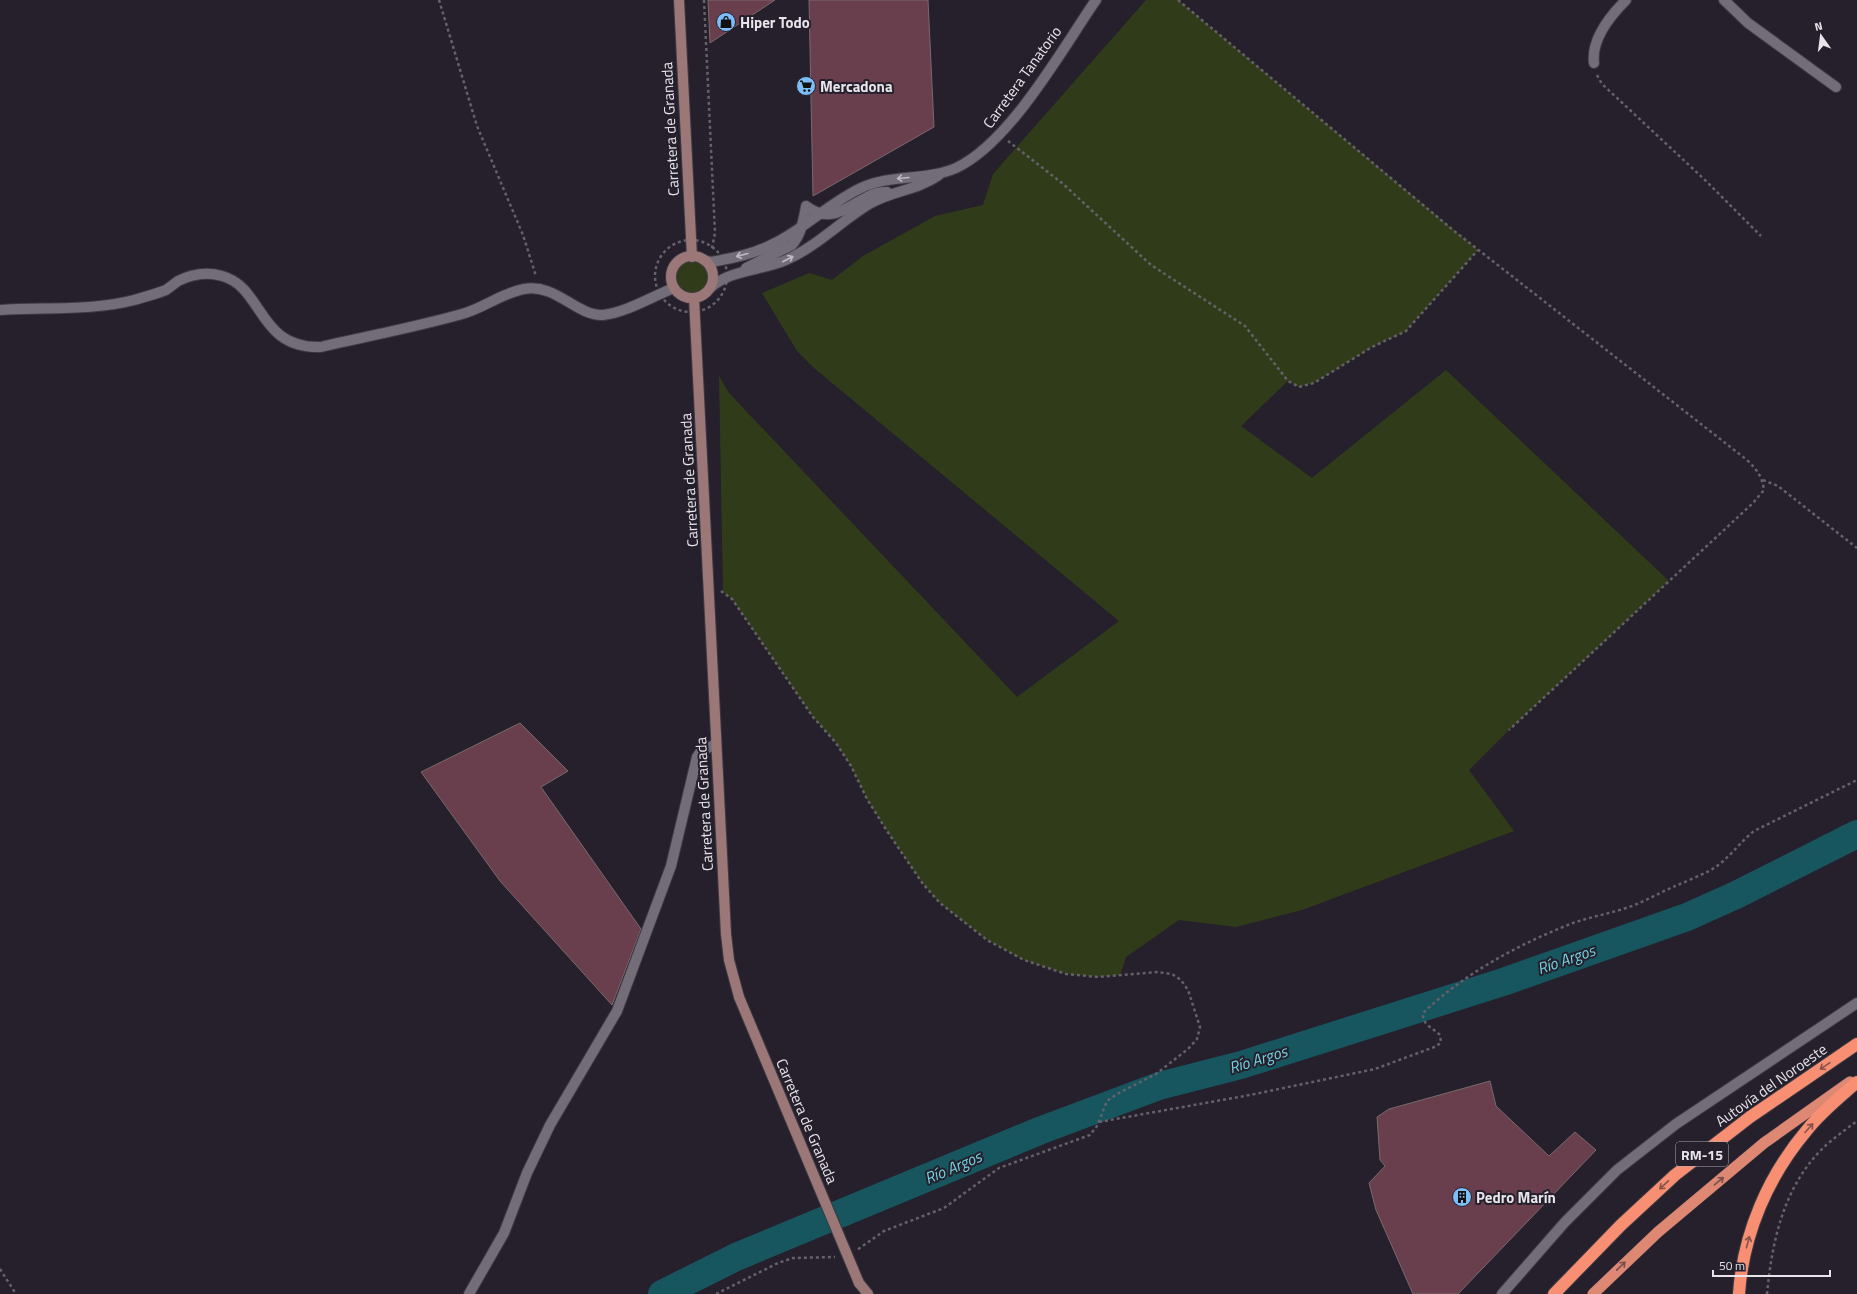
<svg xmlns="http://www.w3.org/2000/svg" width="1857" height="1294" font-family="'Titillium Web',sans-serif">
<rect width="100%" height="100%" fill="#25202b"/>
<g fill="#303c19">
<path d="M1146,0H1178L1478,250L1406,331L1372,347L1314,383L1299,387L1288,381L1241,426L1312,478L1446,370L1669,581L1509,730L1469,770L1514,831L1302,910L1236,927L1179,920L1126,957L1120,975L1098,977L1066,974L1024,960L987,940L940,903L923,884L887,831L867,799L851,766L836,743L813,717L732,599L723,592L719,376L729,393L1017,697L1119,621L814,368L797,351L762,293L809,273L832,280L863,256L935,216L983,205L993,174Z"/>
<circle cx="692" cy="278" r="17"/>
</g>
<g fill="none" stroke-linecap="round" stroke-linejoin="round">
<path stroke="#17555f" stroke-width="28" d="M662,1294L736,1257L1039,1131L1159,1086L1241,1065L1503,982L1687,917L1736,895L1857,834"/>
</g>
<g fill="#6a3f4d" stroke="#79696d">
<path d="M708,0H775L710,43Z"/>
<path d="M809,0H928L934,127L813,196Z"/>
<path d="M520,723L568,771L541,787L641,929L612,1005L500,881L421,772Z"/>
<path d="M1490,1081L1496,1106L1549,1156L1575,1132L1596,1150L1458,1294H1413L1376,1210L1369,1183L1385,1166L1380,1160L1377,1117L1389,1109Z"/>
</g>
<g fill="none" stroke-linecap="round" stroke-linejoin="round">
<g stroke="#3f3a43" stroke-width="12">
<g id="minor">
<path d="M1724,0L1748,23L1836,87"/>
<path d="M1594,63C1591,39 1610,16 1626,0"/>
<path d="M704,260L711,262C733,258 755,254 775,243C805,228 831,202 861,188C891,174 926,181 956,168C1010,143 1062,49 1096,0"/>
<path d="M746,268L792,245C801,235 804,219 806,206C831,225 846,207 869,196C874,193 881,192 887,192"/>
<path d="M710,288C731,269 761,271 786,260C816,247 841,221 869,204C891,191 918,190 939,175"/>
<path d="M0,310C42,307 94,311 134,300C144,297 156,294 166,290C170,287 174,284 178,281C192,274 208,272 222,276C264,287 257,349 321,347C368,336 416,327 462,314C484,308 502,293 524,289C556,283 576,316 603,315C625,313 653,296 674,288"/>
<path d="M469,1294L504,1233L527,1173L550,1125L617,1011L671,866L697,757L701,751L716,744"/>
<path d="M1502,1294L1565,1222L1617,1170L1676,1124L1857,1003"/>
</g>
</g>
<g stroke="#3f3a43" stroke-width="12">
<g id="secondary">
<path d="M679,0L692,257"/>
<circle cx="692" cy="277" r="21"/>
<path d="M694,298L726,934L729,960L739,997"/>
<path d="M859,1283L868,1294"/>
</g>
</g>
<g stroke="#3f3a43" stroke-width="12">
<path id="trunk" d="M1593,1294L1658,1232L1764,1143L1850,1082"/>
</g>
<g stroke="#3f3a43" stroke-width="14">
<g id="motorway">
<path d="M1554,1294L1621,1225L1675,1175L1750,1117L1857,1044"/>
<path d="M1739,1294C1743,1234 1768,1176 1807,1130C1821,1112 1840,1097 1857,1082"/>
</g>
</g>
<g stroke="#65616a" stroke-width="2.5" stroke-dasharray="3 3" stroke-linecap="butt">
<path d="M439,0L477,126L523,235L536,276"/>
<path d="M704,0L715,233L712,248"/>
<path d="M1178,0L1453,230L1747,460C1757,470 1762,476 1764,490L1753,503L1509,730"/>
<path d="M1597,75L1602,84L1705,180L1761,236"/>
<path d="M1008,141L1062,183L1151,265L1245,326L1288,381L1299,387L1314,383L1372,347L1406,331L1478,250"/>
<circle cx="691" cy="276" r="36"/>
<path d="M1763,480L1778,486L1857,548"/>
<path d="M721,591L732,599L813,717L836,743L851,766L867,799L887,831L923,884L940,903L987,940L1024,960L1066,974L1098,977L1157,972L1172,974L1181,980L1188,990L1200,1027L1197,1039L1188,1049L1156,1074L1117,1094L1107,1101L1097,1126L1090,1135L999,1168L944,1208L884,1231L857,1250"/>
<path d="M1099,1122L1250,1095L1375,1069L1437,1046L1441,1042L1440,1035C1432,1027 1422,1025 1423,1013C1465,973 1519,944 1573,923C1590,917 1608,914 1626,908C1642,903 1657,894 1673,887C1685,882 1699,876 1711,870C1728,860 1739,843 1754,831L1857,780"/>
<path d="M0,1269L16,1294"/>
<path d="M716,1294L778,1263L793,1258L835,1257"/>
<path d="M1767,1294C1772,1242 1783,1189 1821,1150C1831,1140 1845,1130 1857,1121"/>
</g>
<use href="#minor" stroke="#736d7a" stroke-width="10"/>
<use href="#secondary" stroke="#9b7778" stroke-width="10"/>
<use href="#trunk" stroke="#de8874" stroke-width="11"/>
<use href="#motorway" stroke="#f88f73" stroke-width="12"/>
<g stroke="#3f3a43" stroke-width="12" stroke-linecap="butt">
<path id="secondary-bridge" d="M739,997L859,1283"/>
</g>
<use href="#secondary-bridge" stroke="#9b7778" stroke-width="10"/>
</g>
<defs><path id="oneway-shaft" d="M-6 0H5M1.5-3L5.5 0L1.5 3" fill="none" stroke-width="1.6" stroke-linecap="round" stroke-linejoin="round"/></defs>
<g stroke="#bebac3">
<use href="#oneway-shaft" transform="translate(903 178) rotate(175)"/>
<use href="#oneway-shaft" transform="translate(742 255) rotate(165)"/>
<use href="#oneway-shaft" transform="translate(788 259) rotate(-27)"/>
</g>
<g stroke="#84524b">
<use href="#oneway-shaft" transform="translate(1825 1066) rotate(146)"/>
<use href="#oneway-shaft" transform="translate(1809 1128) rotate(-48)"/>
<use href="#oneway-shaft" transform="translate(1664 1185) rotate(137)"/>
<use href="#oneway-shaft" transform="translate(1748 1242) rotate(-75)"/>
</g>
<g stroke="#784f4c">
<use href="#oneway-shaft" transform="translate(1719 1181) rotate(-40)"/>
<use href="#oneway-shaft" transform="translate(1621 1266) rotate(-44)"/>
</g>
<defs>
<g id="shop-disc" transform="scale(1)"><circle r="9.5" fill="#7dbef9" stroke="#25202b"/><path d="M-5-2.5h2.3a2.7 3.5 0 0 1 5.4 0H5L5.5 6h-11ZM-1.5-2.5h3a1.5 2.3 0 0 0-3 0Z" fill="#111"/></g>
<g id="supermarket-disc" transform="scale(1)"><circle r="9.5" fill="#7dbef9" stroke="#25202b"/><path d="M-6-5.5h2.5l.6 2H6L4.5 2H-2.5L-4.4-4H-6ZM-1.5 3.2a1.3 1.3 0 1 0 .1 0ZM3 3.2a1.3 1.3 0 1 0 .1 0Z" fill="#111"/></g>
<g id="building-disc" transform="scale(1)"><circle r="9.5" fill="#7dbef9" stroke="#25202b"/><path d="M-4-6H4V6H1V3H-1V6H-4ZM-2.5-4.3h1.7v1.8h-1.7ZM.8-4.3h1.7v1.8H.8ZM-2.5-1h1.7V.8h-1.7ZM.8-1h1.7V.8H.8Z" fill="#111"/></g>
</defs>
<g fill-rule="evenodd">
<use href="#shop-disc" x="726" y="22"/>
<use href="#supermarket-disc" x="806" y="86"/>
<use href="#building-disc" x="1462" y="1197"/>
</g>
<g text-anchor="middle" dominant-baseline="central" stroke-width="4" stroke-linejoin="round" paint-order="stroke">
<rect fill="#25202b" stroke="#ada9b1" stroke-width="1" x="1676" y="1142" width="52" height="24" rx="3"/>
<g font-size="14" font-weight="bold" fill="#e7e4eb">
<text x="1702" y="1154">RM-15</text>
</g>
<g font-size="15" font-weight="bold" fill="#e7e4eb" stroke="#25202b" text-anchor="start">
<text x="740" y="22">Hiper Todo</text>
<text x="820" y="86">Mercadona</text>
<text x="1476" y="1197">Pedro Marín</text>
</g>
<g font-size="15" fill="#e7e4eb" stroke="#25202b">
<text transform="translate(1022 77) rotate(-54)">Carretera Tanatorio</text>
<text transform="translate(670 129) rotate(-93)">Carretera de Granada</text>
<text transform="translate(689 480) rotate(-93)">Carretera de Granada</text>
<text transform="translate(704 804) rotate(-93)">Carretera de Granada</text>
<text transform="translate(1771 1085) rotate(-35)">Autovía del Noroeste</text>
<text transform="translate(807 1121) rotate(67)">Carretera de Granada</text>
</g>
<g font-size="16" font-style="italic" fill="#73d2e2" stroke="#25202b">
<text transform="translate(1566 959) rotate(-19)">Río Argos</text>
<text transform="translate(1258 1059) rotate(-17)">Río Argos</text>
<text transform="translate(953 1167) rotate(-23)">Río Argos</text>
</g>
</g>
<g transform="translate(1821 36) rotate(346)" stroke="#25202b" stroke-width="3" paint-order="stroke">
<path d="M0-3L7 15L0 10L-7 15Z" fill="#e7e4eb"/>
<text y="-6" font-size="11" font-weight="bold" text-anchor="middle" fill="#e7e4eb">N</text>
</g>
<path d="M1713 1270v6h117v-6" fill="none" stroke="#e7e4eb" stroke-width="2"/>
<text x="1719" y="1270" font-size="12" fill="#e7e4eb" stroke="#25202b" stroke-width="3" paint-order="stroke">50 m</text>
</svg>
